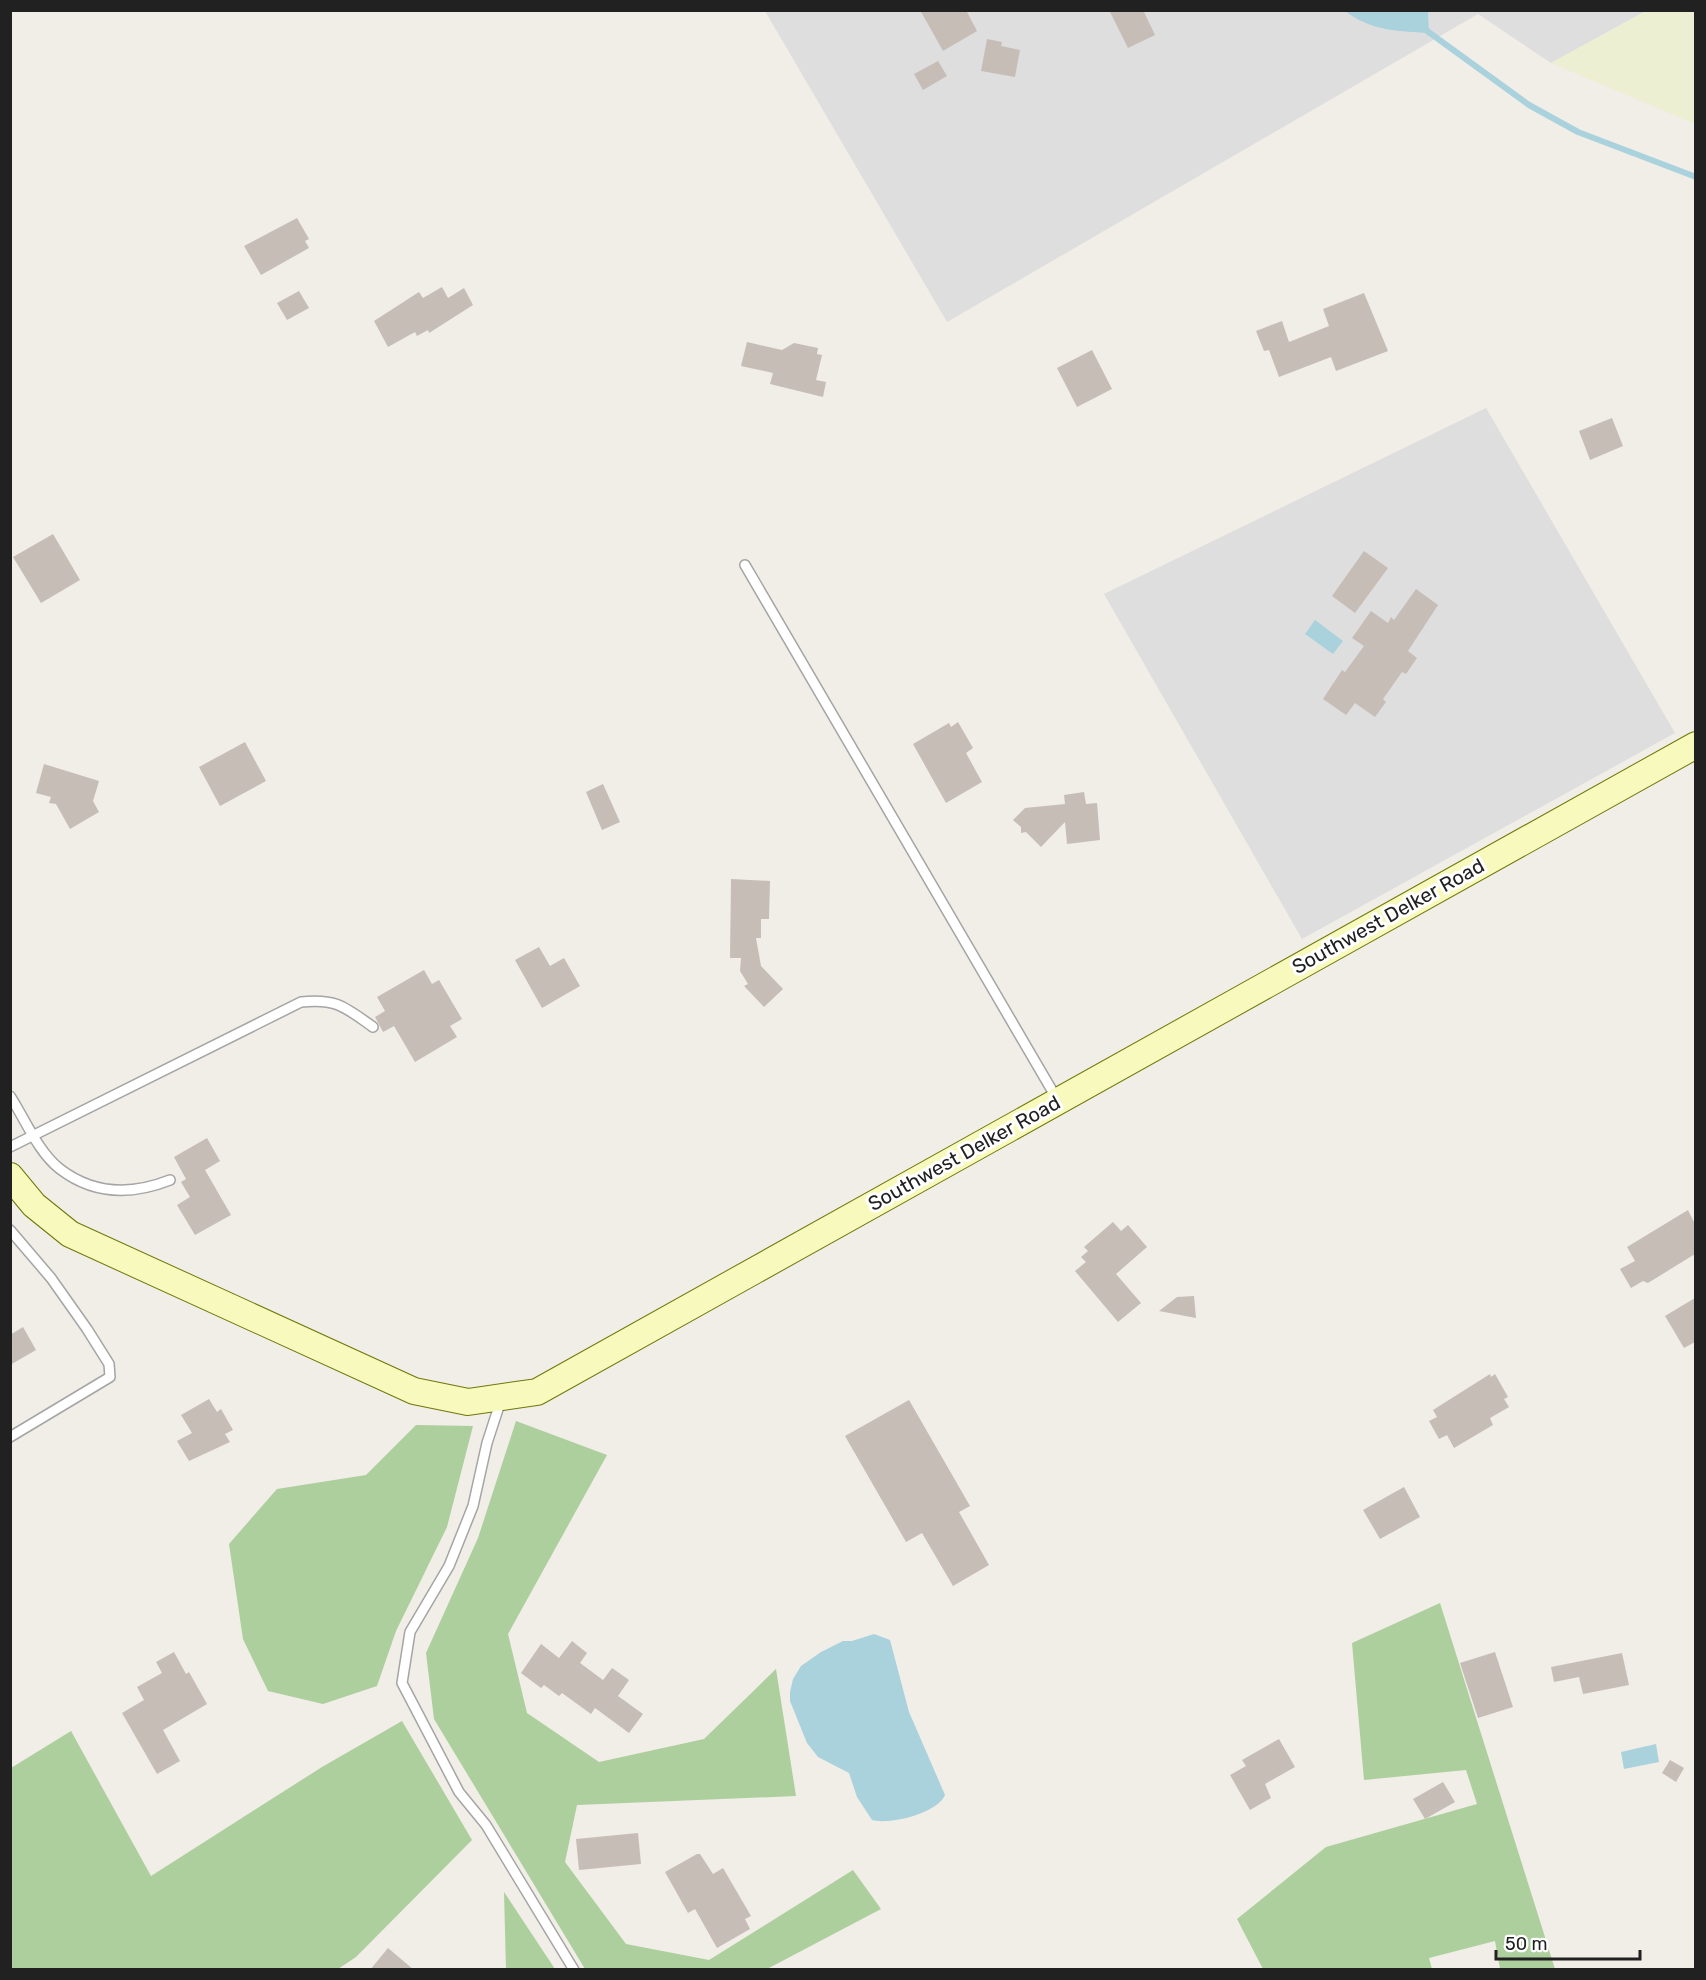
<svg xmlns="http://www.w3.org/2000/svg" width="1706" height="1980" viewBox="0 0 1706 1980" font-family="Rubik,sans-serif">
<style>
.residential{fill:#dfdede}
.farmland{fill:#edefd3}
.forest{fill:#adcf9d}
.water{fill:#a9d2dd}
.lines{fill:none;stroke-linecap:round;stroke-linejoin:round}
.stream{stroke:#a9d2dd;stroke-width:6}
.building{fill:#c6bdb7}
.lane-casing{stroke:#a5a5a5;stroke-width:12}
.secondary-casing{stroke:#6e7807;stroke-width:28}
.lane{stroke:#fff;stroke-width:9}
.secondary{stroke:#f7f9bd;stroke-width:26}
.labels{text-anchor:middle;stroke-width:6;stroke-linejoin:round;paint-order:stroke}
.street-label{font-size:20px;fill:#212121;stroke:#fff}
</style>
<rect width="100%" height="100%" fill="#f1ede7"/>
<g class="residential">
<polygon points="765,11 1646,11 1551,63 1478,14 947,322"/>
<polygon points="1486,408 1675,733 1302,939 1104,594"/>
</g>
<polygon class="farmland" points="1646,11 1695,11 1695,124 1551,63"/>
<g class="forest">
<polygon points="516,1421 607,1455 508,1634 527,1713 599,1762 704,1739 776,1669 796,1796 577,1805 565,1862 626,1944 709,1960 853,1870 881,1909 767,1969 585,1969 434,1719 426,1653 478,1538"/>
<polygon points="416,1425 473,1426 447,1527 396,1631 377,1686 323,1704 268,1691 243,1639 229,1544 277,1489 366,1475"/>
<polygon points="1440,1603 1555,1969 1500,1969 1495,1941 1429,1958 1432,1969 1263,1969 1237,1919 1326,1847 1477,1804 1466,1770 1364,1780 1352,1643"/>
<polygon points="402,1721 472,1840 356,1957 338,1969 11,1969 11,1768 71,1731 151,1876 322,1767"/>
<polygon points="504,1892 555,1969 506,1969"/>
</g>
<g class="water">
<path d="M1345,11H1428L1429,33C1397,31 1371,31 1345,11Z"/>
<polygon points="1315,620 1343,641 1333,654 1305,634"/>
<path d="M874,1634L890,1640L909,1712L945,1795C938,1813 890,1825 872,1820L857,1797L849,1773L818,1757L807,1743L790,1701V1692L793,1679L801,1666L821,1652L843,1641H852Z"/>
<polygon points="1656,1744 1659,1762 1624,1769 1621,1752"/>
</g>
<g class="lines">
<polyline class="stream" points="1423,28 1529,105 1578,132 1696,177"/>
</g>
<g class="building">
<polygon points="920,10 966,10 977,31 943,51"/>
<polygon points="1109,10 1143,10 1155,35 1128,48"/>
<polygon points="987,39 1002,42 1001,46 1020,50 1015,77 981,71"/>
<polygon points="938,61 947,76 923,90 914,74"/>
<polygon points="297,218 309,239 305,241 309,248 261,275 244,246"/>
<polygon points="442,287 448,298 464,288 473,305 429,333 428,330 417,336 415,332 388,347 374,321 419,292 423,298"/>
<polygon points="299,291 309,308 287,320 277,303"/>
<polygon points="1364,293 1388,351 1336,371 1331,357 1279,377 1269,350 1264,351 1256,331 1282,321 1289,342 1329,326 1323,309"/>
<polygon points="747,342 782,350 794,343 818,348 817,354 822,355 816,380 826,382 823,397 770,384 773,373 741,366"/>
<polygon points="1092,350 1112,389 1077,407 1057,368"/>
<polygon points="1612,418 1623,446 1590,460 1579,431"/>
<polygon points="53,534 80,580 41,603 13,557"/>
<polygon points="1364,551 1388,568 1355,613 1332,596"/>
<polygon points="1416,589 1438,605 1408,651 1417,658 1406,674 1402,672 1383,699 1386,702 1375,717 1355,703 1346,715 1323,699 1342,670 1345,672 1364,646 1352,638 1371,611 1388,623 1391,617 1394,620"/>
<polygon points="958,722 973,748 966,753 982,782 946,803 913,744 949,723 951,727"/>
<polygon points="245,742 266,781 220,806 199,767"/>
<polygon points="44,764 99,781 93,801 99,812 70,829 56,804 49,803 51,797 36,793"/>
<polygon points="603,784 620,822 602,830 586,792"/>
<polygon points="1084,792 1086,804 1097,803 1100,840 1067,844 1065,822 1041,847 1026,832 1021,833 1021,827 1013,820 1025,808 1065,804 1064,795"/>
<polygon points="731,879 770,881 769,919 761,919 761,938 756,938 761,966 783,989 764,1007 744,986 748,984 740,971 741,958 730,958"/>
<polygon points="539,947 550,966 564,958 580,986 542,1008 515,960"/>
<polygon points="424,970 432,984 439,980 462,1019 450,1026 457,1037 415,1062 394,1026 383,1032 375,1017 385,1011 377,997"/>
<polygon points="207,1138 220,1161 205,1170 231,1215 195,1235 177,1205 190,1197 181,1182 186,1179 174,1157"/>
<polygon points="1688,1210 1695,1224 1695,1254 1648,1283 1643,1281 1631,1288 1620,1269 1635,1261 1627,1247"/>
<polygon points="1113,1222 1121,1231 1128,1225 1147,1247 1116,1274 1141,1303 1118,1322 1075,1271 1086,1262 1081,1257 1088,1251 1084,1247"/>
<polygon points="1194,1296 1196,1318 1159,1311 1177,1297"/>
<polygon points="1695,1298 1695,1342 1684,1348 1665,1316"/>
<polygon points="23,1327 36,1350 10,1365 10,1335"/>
<polygon points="1490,1374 1491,1377 1495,1374 1508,1397 1504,1399 1509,1407 1490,1418 1493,1425 1454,1448 1447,1435 1439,1439 1429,1421 1437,1417 1433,1410"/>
<polygon points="209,1399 217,1412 221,1409 233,1430 225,1434 230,1442 189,1461 177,1441 192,1433 181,1415"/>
<polygon points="909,1400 970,1506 959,1512 989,1565 953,1586 922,1533 906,1542 845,1436"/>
<polygon points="1404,1487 1420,1517 1380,1539 1363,1510"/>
<polygon points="572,1641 587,1653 580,1663 603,1680 612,1668 629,1680 618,1696 643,1714 629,1733 595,1708 591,1714 562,1693 559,1696 544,1685 541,1688 521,1673 541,1644 559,1658"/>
<polygon points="174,1652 186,1674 189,1672 207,1704 163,1730 180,1761 157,1774 122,1713 144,1700 137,1687 162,1673 156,1662"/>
<polygon points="1495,1652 1513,1707 1478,1718 1460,1663"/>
<polygon points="1622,1653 1629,1685 1583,1694 1579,1677 1554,1682 1551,1667"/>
<polygon points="1279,1739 1295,1767 1265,1784 1271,1798 1250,1810 1230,1775 1246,1766 1242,1760"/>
<polygon points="1670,1760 1684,1768 1676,1782 1662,1773"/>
<polygon points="1443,1782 1455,1802 1425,1819 1413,1799"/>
<polygon points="638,1833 641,1864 579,1870 576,1839"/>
<polygon points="697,1854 700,1854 713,1874 723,1868 751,1916 745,1919 750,1929 717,1948 695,1909 688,1913 665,1872"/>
<polygon points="388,1948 414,1970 370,1970"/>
</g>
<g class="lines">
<defs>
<g id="lane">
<polyline points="745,565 1057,1099"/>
<path d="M10,1096C25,1119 38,1152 60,1169C94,1195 132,1195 170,1180"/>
<path d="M10,1147L301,1002C336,998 345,1007 373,1027"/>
<polyline points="10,1230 51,1278 87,1329 109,1364 110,1377 10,1437"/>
<polyline points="501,1400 487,1443 473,1506 449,1566 410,1632 402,1683 459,1792 486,1825 574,1970"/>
</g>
<polyline id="secondary" points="10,1176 34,1205 70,1234 414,1391 468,1402 537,1392 1696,745"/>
</defs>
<use href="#lane" class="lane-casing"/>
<use href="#secondary" class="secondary-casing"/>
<use href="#lane" class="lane"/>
<use href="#secondary" class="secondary"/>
</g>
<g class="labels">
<g class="street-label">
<text transform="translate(1388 916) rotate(-29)" y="7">Southwest Delker Road</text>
<text transform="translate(964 1153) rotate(-29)" y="7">Southwest Delker Road</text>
</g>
</g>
<rect width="1706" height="1980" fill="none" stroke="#212121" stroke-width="24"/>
<path d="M1496 1950v9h144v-9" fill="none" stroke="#212121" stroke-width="3"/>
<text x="1505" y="1950" font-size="18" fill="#212121" stroke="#ffffff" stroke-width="4.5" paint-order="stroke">50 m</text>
</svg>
